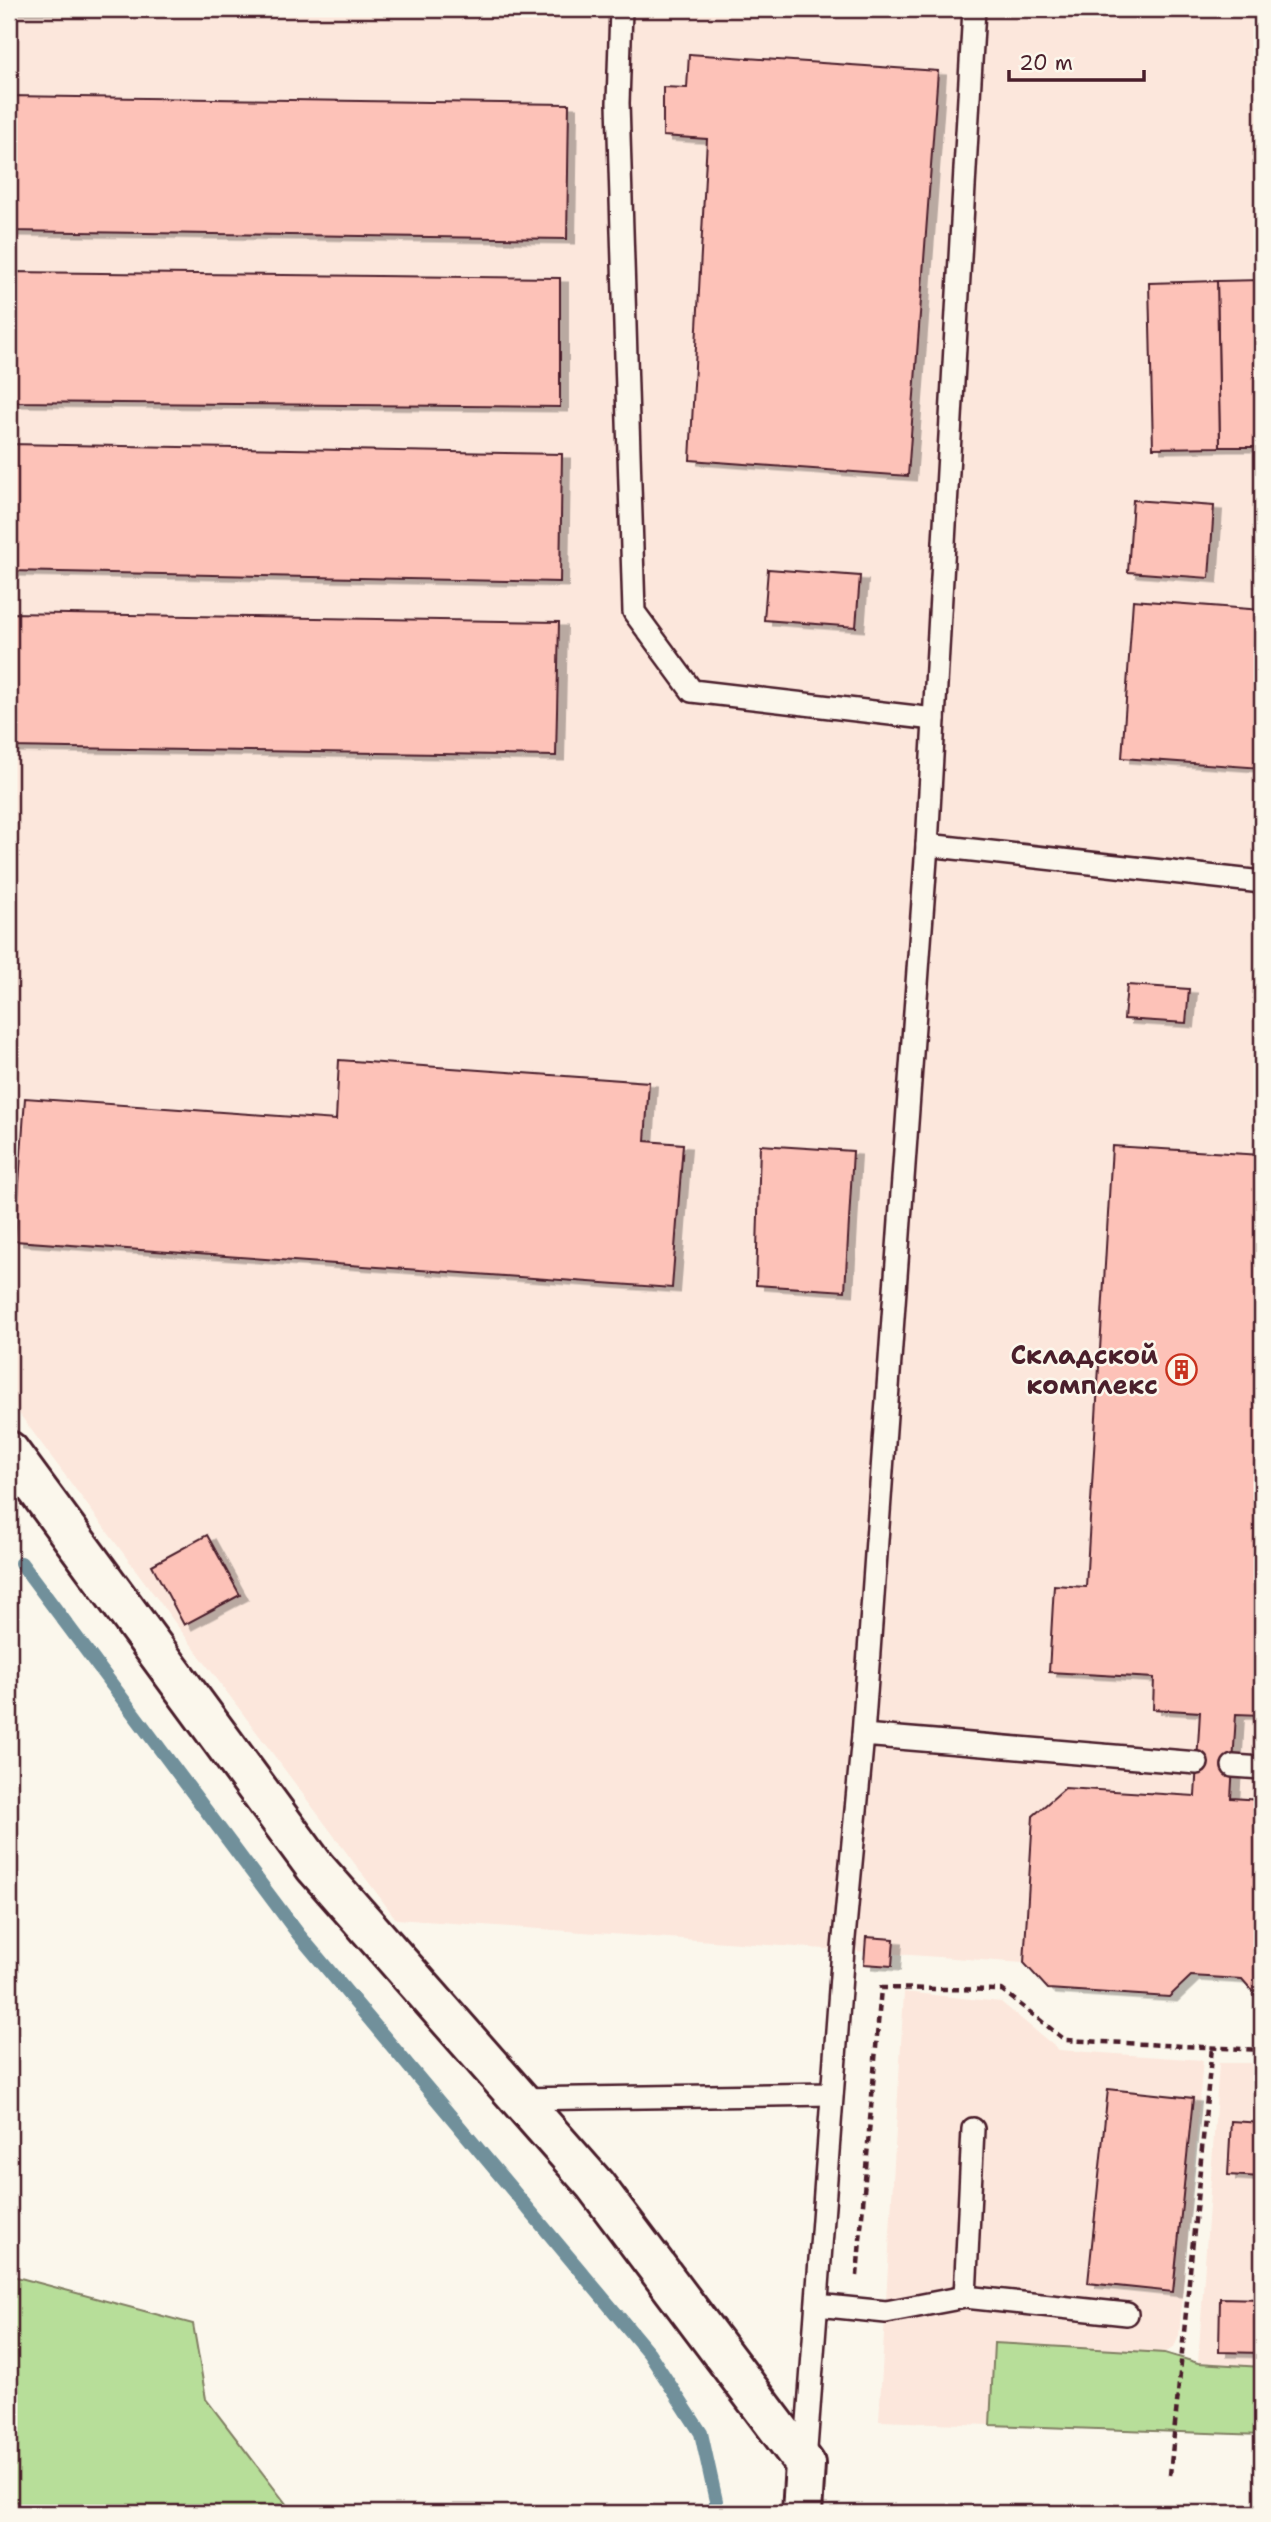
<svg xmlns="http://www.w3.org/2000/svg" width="1271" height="2522" viewBox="0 0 1271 2522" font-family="'Shantell Sans',sans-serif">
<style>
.built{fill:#fce7dc}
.green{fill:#b7de99;stroke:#807e62;stroke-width:2}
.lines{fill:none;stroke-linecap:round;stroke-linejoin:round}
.stream{stroke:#71909b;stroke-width:14}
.building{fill:#fdc2b8;stroke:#4a1f2b;stroke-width:2;filter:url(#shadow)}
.service-casing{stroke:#4a1f2b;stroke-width:26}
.minor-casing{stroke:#4a1f2b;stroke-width:44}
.path{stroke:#4a1f2b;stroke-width:4.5;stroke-dasharray:7 5;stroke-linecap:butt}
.service{stroke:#fbf7ec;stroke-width:21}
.minor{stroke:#fbf7ec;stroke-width:38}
.labels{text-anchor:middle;stroke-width:5;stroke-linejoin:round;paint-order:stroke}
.poi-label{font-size:26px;font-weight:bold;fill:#4a1f2b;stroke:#fbf7ec;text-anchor:end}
</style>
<defs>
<filter id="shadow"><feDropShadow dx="8" dy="4.5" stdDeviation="0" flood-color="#0004"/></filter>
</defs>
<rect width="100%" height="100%" fill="#fbf7ec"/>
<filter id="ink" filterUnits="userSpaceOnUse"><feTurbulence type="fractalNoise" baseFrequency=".0143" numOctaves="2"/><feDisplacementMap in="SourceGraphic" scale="14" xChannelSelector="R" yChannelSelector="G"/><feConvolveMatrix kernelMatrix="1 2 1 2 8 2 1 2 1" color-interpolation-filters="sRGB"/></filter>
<g filter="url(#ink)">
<g class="built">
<polygon points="9,9 1262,9 1262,2002 1242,1979 1192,1977 1169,1997 1048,1989 1024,1963 396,1919 9,1400"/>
<polygon points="904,1992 1001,2002 1059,2050 1203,2060 1179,2336 1174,2347 1165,2353 994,2343 990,2425 879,2421"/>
<polygon points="1219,2063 1262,2063 1262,2367 1198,2363"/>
</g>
<g class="green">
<polygon points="9,2275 193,2324 206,2399 293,2513 9,2513"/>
<polygon points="994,2343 1165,2353 1198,2363 1262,2367 1262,2435 990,2425"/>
</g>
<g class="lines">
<polyline class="stream" points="21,1563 299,1935 649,2353 701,2433 716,2501 715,2513"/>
</g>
<g class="building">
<polygon points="9,9 223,9 9,10"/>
<polygon points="689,54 938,71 908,476 690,460 707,139 663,136 663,87 687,88"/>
<polygon points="9,96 569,104 567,239 9,231"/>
<polygon points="9,272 560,278 560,407 9,402"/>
<polygon points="1262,280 1262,447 1220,447 1217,281"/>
<polygon points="1217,281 1220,447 1153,448 1149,283"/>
<polygon points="9,444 562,454 560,582 9,571"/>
<polygon points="1133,500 1214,506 1209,578 1128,572"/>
<polygon points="768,569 860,576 856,627 764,620"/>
<polygon points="1133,600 1262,610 1262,768 1122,758"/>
<polygon points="9,613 559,622 556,756 9,747"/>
<polygon points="1127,985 1189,989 1186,1023 1124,1019"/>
<polygon points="339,1060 649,1082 645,1141 683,1144 672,1288 15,1241 25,1098 336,1120"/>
<polygon points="760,1145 853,1151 845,1291 756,1285"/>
<polygon points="1112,1146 1262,1155 1262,1715 1236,1714 1231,1798 1262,1800 1262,2002 1242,1979 1191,1976 1169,1997 1048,1989 1024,1963 1033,1816 1065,1788 1195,1796 1200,1712 1153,1709 1154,1678 1049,1672 1054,1585 1086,1587"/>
<polygon points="207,1535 240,1595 184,1625 152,1565"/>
<polygon points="866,1937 894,1939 892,1966 864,1964"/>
<polygon points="1108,2089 1193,2098 1173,2292 1088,2283"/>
<polygon points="1231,2121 1262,2123 1262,2177 1228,2175"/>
<polygon points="1220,2298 1262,2299 1262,2353 1219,2352"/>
</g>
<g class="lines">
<defs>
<g id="service">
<polyline points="621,9 618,103 634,612 692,691 934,719"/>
<polyline points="927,845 1262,882"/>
<polyline points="863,1735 927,845 974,9"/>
<polyline points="1233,1766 1262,1768"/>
<polyline points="518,2099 832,2094"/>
<polyline points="965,2297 973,2129"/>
<polyline points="817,2305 886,2312 965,2297 1127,2314"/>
<polyline points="805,2462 843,1949 863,1735 1197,1763"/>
</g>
<polyline id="minor" points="9,1451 315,1867 595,2185 805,2464 802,2513"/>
</defs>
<use href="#service" class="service-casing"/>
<use href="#minor" class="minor-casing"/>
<g class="path">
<polyline points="857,2276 881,1988 1002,1990 1065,2040 1262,2050"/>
<polyline points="1170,2475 1212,2047"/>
</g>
<use href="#service" class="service"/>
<use href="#minor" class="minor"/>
</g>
</g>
<defs>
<symbol id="building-ring" viewBox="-11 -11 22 22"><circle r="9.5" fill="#fbf7ec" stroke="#c8321e" stroke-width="1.5"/><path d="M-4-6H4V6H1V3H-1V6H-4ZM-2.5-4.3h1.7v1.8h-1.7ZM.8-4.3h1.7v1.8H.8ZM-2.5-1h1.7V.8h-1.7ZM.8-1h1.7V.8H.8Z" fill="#c8321e"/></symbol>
</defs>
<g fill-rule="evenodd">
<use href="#building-ring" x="1164" y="1352" width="35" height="35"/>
</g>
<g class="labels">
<g class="poi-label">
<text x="1158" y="1364">Складской<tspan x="1158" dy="30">комплекс</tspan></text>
</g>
</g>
<rect width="1271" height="2522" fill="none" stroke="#fbf7ec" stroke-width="35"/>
<rect x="18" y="18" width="1236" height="2487" fill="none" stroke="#4a1f2b" stroke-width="2.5" filter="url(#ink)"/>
<path d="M1009 70v10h135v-10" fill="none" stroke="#4a1f2b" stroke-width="3.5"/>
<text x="1019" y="70" font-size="21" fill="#4a1f2b" stroke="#fbf7ec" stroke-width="5" paint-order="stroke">20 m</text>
</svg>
